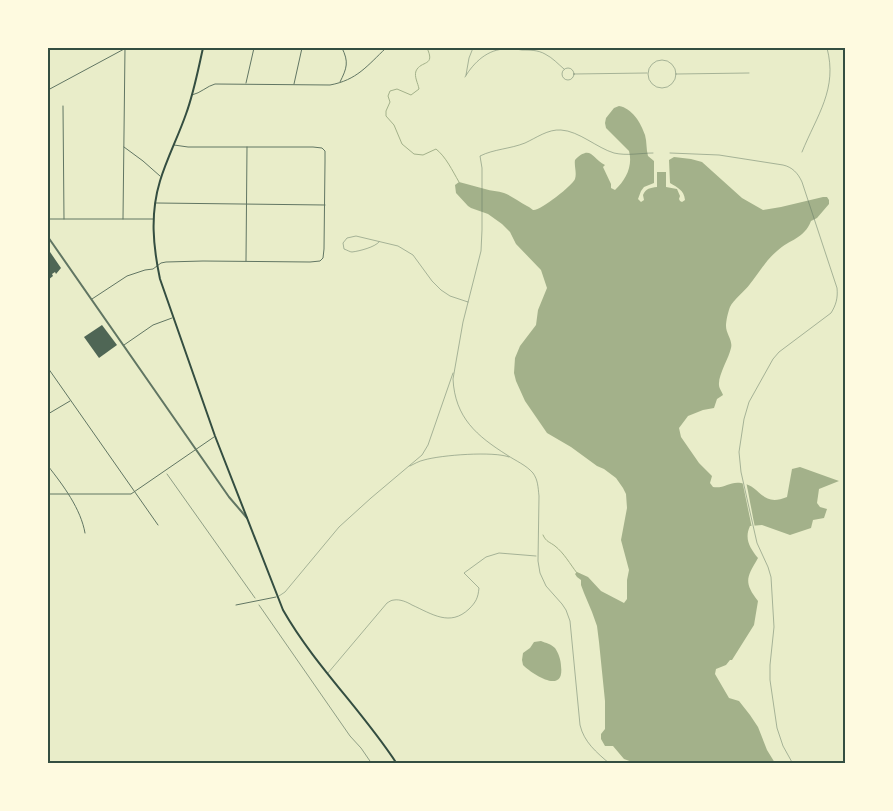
<svg xmlns="http://www.w3.org/2000/svg" width="893" height="811" viewBox="0 0 893 811" font-family="Helvetica,sans-serif">
<style>
.water{fill:#a3b18a}
.pier{fill:#e9edc9}
.lines{fill:none;stroke-linecap:round;stroke-linejoin:round}
.stream{stroke:#a3b18a;stroke-width:1}
.building{fill:#4f6655}
.path{stroke:#344e41;stroke-width:0.5}
.service{stroke:#617663;stroke-width:0.5}
.minor{stroke:#617663;stroke-width:1}
.tertiary{stroke:#617663;stroke-width:2}
.secondary{stroke:#344e41;stroke-width:2}
.neatline{fill:none;stroke:#344e41;stroke-width:2}
</style>
<rect width="100%" height="100%" fill="#e9edc9"/>
<g class="water">
<path d="M619,106C632,108 641,123 645,135C647,142 646,149 648,156L654,161V183L644,187L641,191L638,199L641,202L644,200L643,195C646,188 650,188 657,187V172H666V187L677,189L680,196L679,199L680,201L682,202L685,200C684,190 678,188 670,183L669,160L674,157L691,159L702,162L742,198L763,210L781,207L823,197H827L829,200V204L817,218L811,221C804,239 790,239 777,251C766,260 759,273 750,284C745,291 733,300 730,307C728,312 726,321 726,326C726,334 733,340 731,348C729,358 718,375 719,385C719,388 722,392 723,395L717,399L714,408L703,410L688,416L679,428L681,437L699,463L712,476L710,483L713,487C724,489 730,481 741,483C761,485 761,508 787,497L792,469L800,467L839,481L819,489L817,503L820,507L827,509L824,518L813,520L811,528L790,535L762,525L750,526C744,539 750,548 758,558C747,577 743,582 758,601L754,625L732,660H730L726,665L716,669L715,674L729,698L739,701L750,715L758,727L767,750L775,763H635L624,759L613,746H605L601,739V734L605,729V701L599,642L597,626L592,612L584,593L581,585V580L577,577L575,574L577,572L588,577L601,591L624,603L627,599V580L629,570L621,540L627,508L626,494L623,488L616,478L604,469L597,466L571,447L547,433L525,401L516,381L514,373L515,358L520,346L536,325L538,310L547,288L541,270L516,244L510,232L502,224L488,214L471,208L468,206L456,193L455,185L459,182C468,184 476,187 485,189C491,191 498,191 504,193C512,196 519,202 527,206C530,207 531,209 533,210C539,212 573,185 575,179C577,173 574,166 575,160C591,144 592,159 605,165L603,167L611,184V188L615,190C626,180 633,166 629,151L606,128L605,123L606,118L614,108Z"/>
<path d="M541,641C546,643 551,644 555,648C558,652 561,660 561,666C565,695 533,675 523,665L522,660L523,653L530,648L534,642Z"/>
</g>
<polygon class="pier" points="742,480 746,481 755,528 752,528"/>
<g class="lines">
<g class="stream">
<path d="M427,48C436,67 421,60 416,71C414,77 418,83 419,89L411,95L397,89L390,91L388,96L390,102L386,111V116L394,125L402,144L414,154L423,155L436,149C446,157 452,170 459,182"/>
<path d="M543,535C546,542 550,542 555,546C564,553 570,564 577,573"/>
</g>
</g>
<g class="building">
<polygon points="48,249 61,268 56,274 55,272 52,274 53,276 48,280"/>
<polygon points="102,325 117,345 99,358 84,337"/>
</g>
<g class="lines">
<g class="path">
<polyline points="167,474 255,598"/>
<polyline points="259,605 350,736 361,748 372,764"/>
</g>
<g class="service">
<circle cx="662" cy="74" r="14"/>
<circle cx="568" cy="74" r="6"/>
<polyline points="574,74 647,73"/>
<polyline points="677,74 749,73"/>
<polyline points="466,75 469,58 473,48"/>
<path d="M465,77C474,62 488,49 506,49C511,49 517,49 522,50C530,50 538,50 545,54C553,58 558,64 564,69"/>
<path d="M802,152C817,115 838,89 827,48"/>
<path d="M670,153L719,155L783,165C792,167 798,173 802,182L837,288C838,298 836,305 831,313L779,352L773,359L749,402L744,419L739,452L741,472L757,543L768,567L771,577L774,627L770,665V680L777,728L783,746L793,764"/>
<path d="M379,242C375,247 360,251 352,252C350,252 347,250 344,249L343,243L347,238L356,236L398,246L413,255L432,281L441,290L450,296L468,302"/>
<path d="M410,466C414,464 419,461 424,460C441,455 494,451 509,457"/>
<polyline points="279,596 285,592 339,527 371,498 422,455 428,445 453,373"/>
<path d="M328,673L387,603C389,602 391,600 394,600C400,599 407,602 412,605C432,614 450,627 469,609C476,602 478,598 479,588L464,573L486,557L499,553L536,556"/>
<path d="M610,764C596,752 584,742 580,725L570,621L566,610L562,604L546,586L540,573L538,561L539,496C538,487 538,480 533,473C526,465 516,461 507,455C477,436 455,418 453,379L463,322L481,251L482,230V168L480,156C494,149 510,149 525,143C536,138 548,129 561,130C579,131 597,148 614,153C627,156 641,153 653,153"/>
</g>
<g class="minor">
<path d="M340,82C347,68 349,62 342,48"/>
<polyline points="246,83 254,48"/>
<polyline points="294,84 302,48"/>
<polyline points="48,90 126,48"/>
<path d="M192,95C201,93 207,86 215,84L330,85C357,80 367,66 386,48"/>
<polyline points="63,106 64,219"/>
<polyline points="124,147 143,161 160,176"/>
<polyline points="156,203 325,205"/>
<polyline points="48,219 153,219"/>
<polyline points="123,219 125,48"/>
<polyline points="246,261 247,147"/>
<polyline points="92,299 127,276 145,270 153,269 161,263 166,262 203,261 310,262 320,261 323,258 324,249 325,162 325,151 322,148 313,147 188,147 174,145"/>
<polyline points="124,345 153,325 172,318"/>
<polyline points="48,368 158,525"/>
<polyline points="48,414 70,401"/>
<path d="M48,466C63,485 81,509 85,533"/>
<polyline points="48,494 131,494 214,437"/>
<polyline points="236,605 276,597"/>
</g>
<polyline class="tertiary" points="48,237 229,497 247,518"/>
<path class="secondary" d="M203,48C198,70 194,92 186,114C178,137 167,158 160,181C150,214 153,246 160,279L215,436L283,610C315,666 362,710 397,764"/>
</g>
<rect width="893" height="811" fill="none" stroke="#fefae0" stroke-width="98"/>
<rect x="49" y="49" width="795" height="713" class="neatline"/>
</svg>
